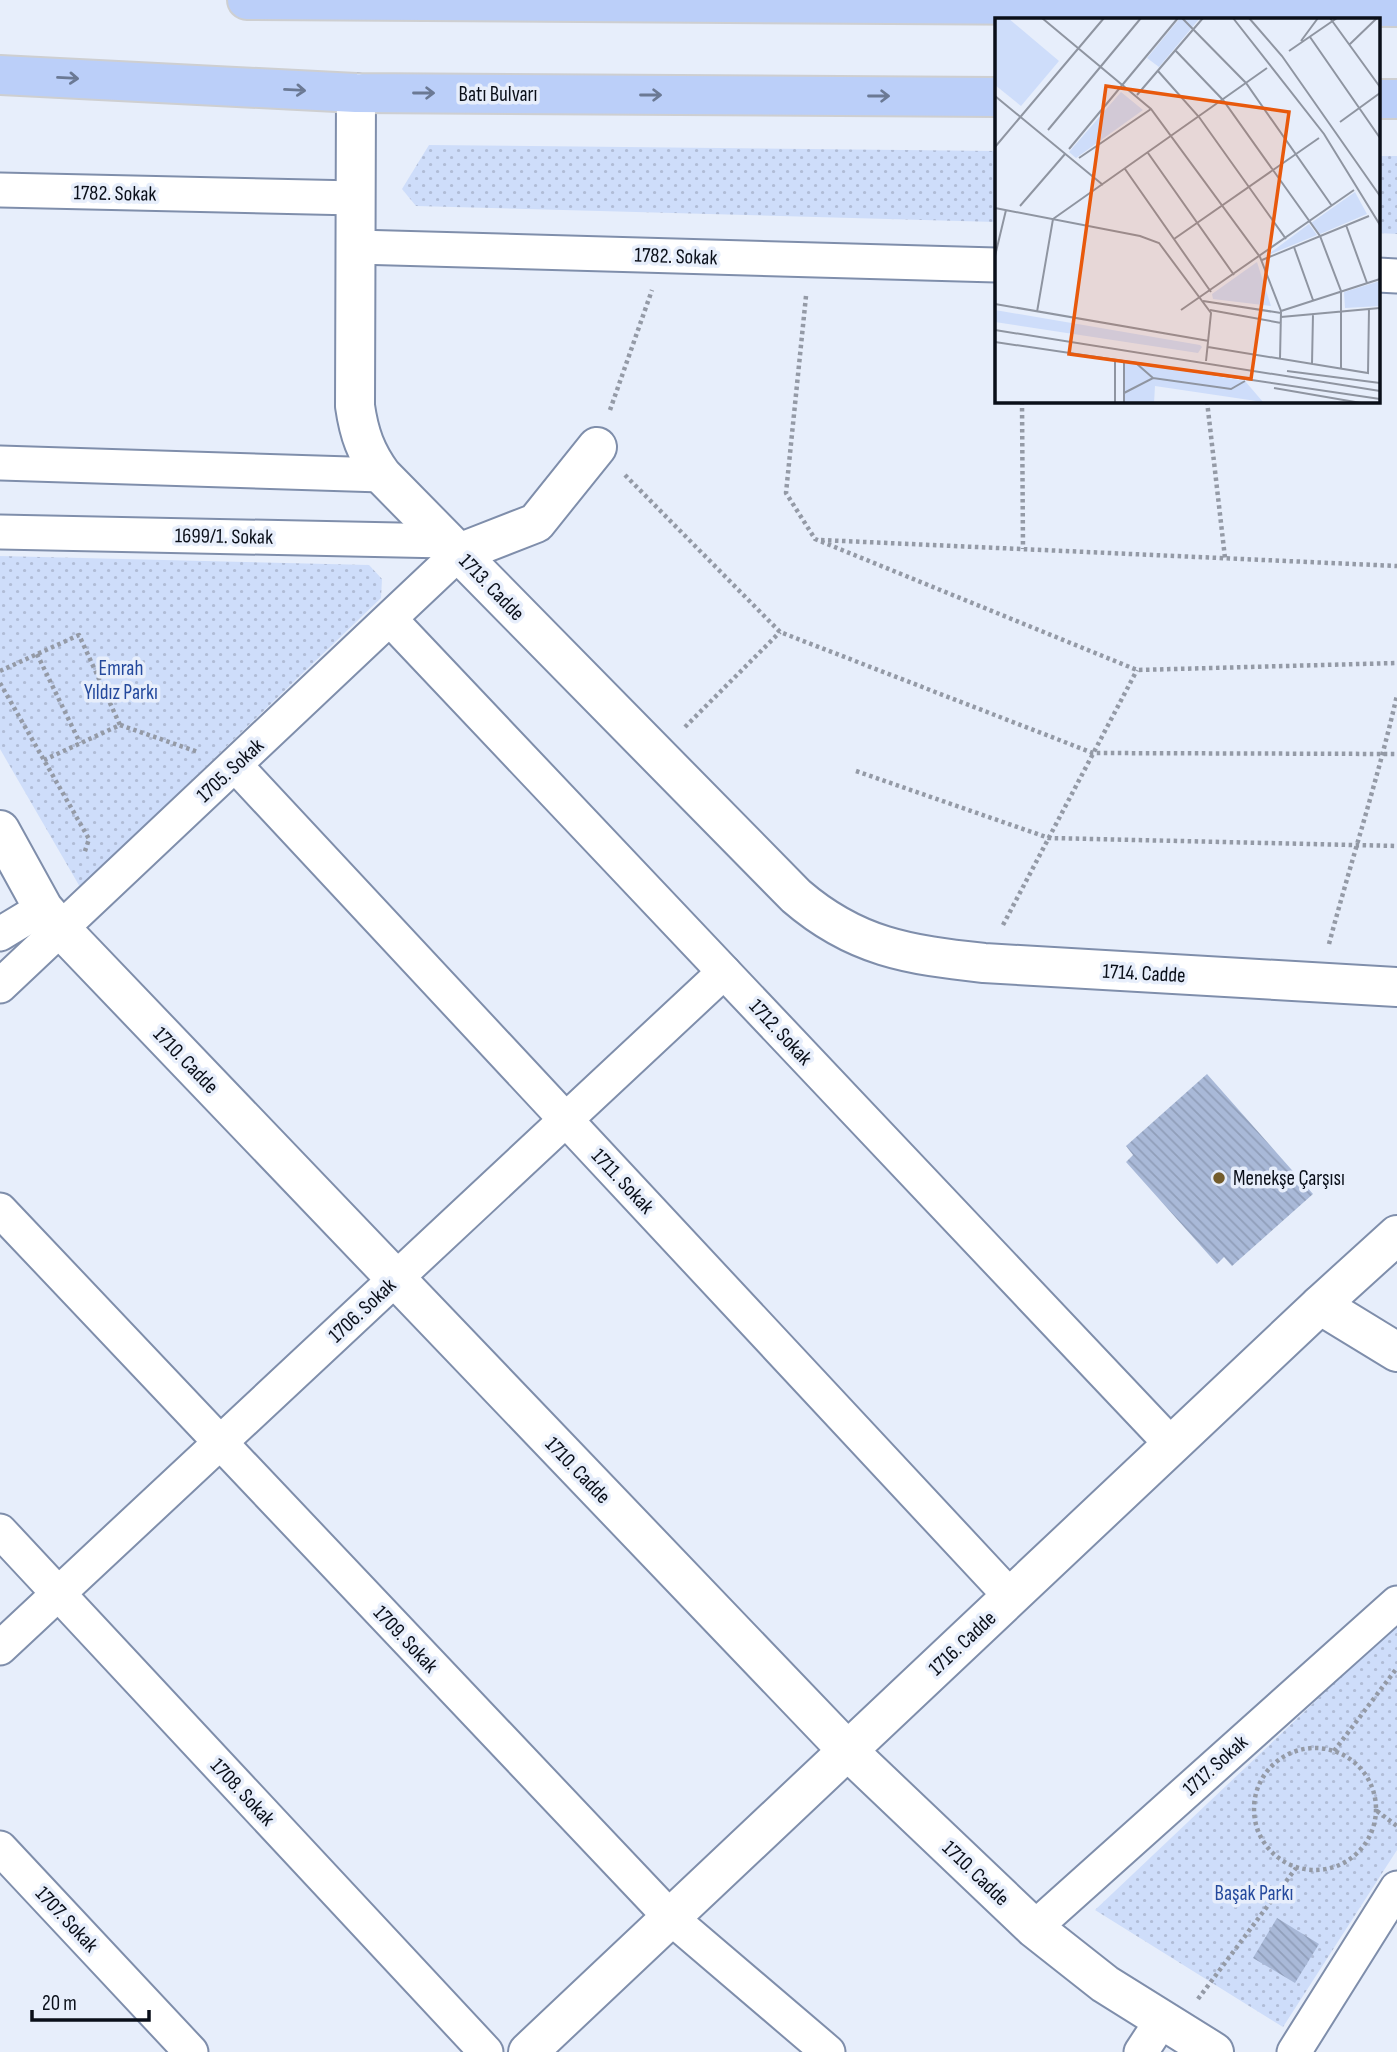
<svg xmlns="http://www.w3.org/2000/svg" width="1397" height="2052" viewBox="0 0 1397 2052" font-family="'Sofia Sans Condensed',sans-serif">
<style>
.green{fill:url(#green-dots)}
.building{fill:url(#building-back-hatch)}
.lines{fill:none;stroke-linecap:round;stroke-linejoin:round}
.minor-casing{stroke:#7f8eab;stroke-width:37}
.tertiary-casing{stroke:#7f8eab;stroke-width:42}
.primary-casing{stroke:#cecfd1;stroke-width:42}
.path{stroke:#949aa6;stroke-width:4.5;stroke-dasharray:3.5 3.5;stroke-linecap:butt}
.minor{stroke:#fff;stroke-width:33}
.tertiary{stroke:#fff;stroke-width:38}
.primary{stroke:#bbcff9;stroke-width:38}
.oneway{stroke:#6b7994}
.poi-dot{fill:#735c2c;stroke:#e7eefb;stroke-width:2.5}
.labels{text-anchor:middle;stroke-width:7;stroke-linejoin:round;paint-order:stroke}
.street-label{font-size:21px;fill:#0a0f19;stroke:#e7eefb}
.park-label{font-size:21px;fill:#24499d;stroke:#e7eefb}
.poi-label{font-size:21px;fill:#0a0f19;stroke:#e7eefb;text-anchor:start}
.inset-road{fill:none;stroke:#8f95a1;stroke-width:2}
.view{fill:#e8590c;fill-opacity:0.15;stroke:#e8590c;stroke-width:3.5}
.inset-edge{fill:none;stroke:#0a0f19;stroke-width:3.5}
</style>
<defs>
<pattern id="green-dots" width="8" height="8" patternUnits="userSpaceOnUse" patternTransform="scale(1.75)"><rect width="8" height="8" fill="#ceddfa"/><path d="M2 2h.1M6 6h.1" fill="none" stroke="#b0bcd6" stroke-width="1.8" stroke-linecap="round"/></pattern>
<pattern id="building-back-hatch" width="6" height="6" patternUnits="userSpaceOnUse" patternTransform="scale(1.75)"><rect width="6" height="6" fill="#a9b9d8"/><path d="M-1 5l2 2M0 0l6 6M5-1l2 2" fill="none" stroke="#909eb9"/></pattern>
</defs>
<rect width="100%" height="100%" fill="#e7eefb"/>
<g class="green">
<polygon points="429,145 996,151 996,222 416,206 402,189"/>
<polygon points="1378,156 1397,156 1397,234 1378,233"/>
<polygon points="0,556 369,565 382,579 381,598 80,887 0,749"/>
<polygon points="1397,1624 1397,1850 1283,2027 1095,1910"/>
</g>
<g class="building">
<polygon points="1207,1074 1313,1194 1232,1266 1224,1257 1217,1264 1126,1162 1133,1155 1126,1146"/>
<polygon points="1277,1918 1319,1944 1295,1983 1253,1958"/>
</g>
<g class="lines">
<defs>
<g id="minor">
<polyline points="0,190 356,198"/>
<polyline points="356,247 996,265"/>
<polyline points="1378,275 1397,276"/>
<polyline points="0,463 382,475"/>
<polyline points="0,532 447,541"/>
<polyline points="390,619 1172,1445"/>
<polyline points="235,765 1011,1597"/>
<polyline points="0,934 43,908"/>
<polyline points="0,986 459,553"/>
<polyline points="0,1210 671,1918 828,2052"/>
<polyline points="0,1531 486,2052"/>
<polyline points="0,1648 724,972"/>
<polyline points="0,1848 191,2052"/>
<polyline points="1034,1928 1397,1603"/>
<polyline points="1141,2052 1162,2020"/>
<polyline points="1294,2052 1397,1888"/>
</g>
<g id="tertiary">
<path d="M356,93L355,406C359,434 366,453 382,475L796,896C855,947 909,955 984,963L1397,987"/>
<polyline points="459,553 536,523 597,447"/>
<polyline points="0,830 43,908 61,929 848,1751 1034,1928 1105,1984 1214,2052"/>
<polyline points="1320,1305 1397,1352"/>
<polyline points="528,2052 1320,1305 1397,1235"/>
</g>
<g id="primary">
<polyline points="247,0 1397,7"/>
<polyline points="0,75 356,93 996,97"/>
<polyline points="1378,99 1397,99"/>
</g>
</defs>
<use href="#minor" class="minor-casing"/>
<use href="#tertiary" class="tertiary-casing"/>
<use href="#primary" class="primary-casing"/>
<g class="path">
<polyline points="806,296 786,493 815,539 1137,670 1397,663"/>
<polyline points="1022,401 1023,549"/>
<polyline points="1207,401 1225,558"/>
<polyline points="610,410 652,290"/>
<polyline points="625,475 780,632 1093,753 1397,754"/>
<polyline points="821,540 1397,566"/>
<polyline points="37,654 80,743"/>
<polyline points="0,671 79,635 120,725 44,760"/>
<polyline points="0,683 89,839 84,854"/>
<polyline points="120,725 198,752"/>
<polyline points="685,727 780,632"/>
<polyline points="856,771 1049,838 1397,846"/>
<polyline points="1003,925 1137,670"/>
<path d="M1329,944C1351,861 1378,779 1397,695"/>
<circle cx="1315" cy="1809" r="61"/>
<polyline points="1334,1751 1397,1668"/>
<polyline points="1377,1811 1397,1826"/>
<polyline points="1198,1999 1296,1868"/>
</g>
<use href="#minor" class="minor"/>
<use href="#tertiary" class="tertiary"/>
<use href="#primary" class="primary"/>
</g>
<defs><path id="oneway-shaft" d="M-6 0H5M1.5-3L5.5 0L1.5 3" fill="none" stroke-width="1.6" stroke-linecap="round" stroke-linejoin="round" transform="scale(1.75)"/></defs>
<g class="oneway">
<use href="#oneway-shaft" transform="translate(68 78) rotate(3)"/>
<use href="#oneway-shaft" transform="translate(295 90) rotate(3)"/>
<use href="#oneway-shaft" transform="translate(424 93)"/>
<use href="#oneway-shaft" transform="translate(651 95)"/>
<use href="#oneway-shaft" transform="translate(879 96)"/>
</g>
<circle class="poi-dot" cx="1219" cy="1178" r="7"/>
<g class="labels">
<g class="street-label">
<text x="498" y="101">Batı Bulvarı</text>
<text transform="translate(115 193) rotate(1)" y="7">1782. Sokak</text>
<text transform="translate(676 256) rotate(2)" y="7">1782. Sokak</text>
<text transform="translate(224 536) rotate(1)" y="7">1699/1. Sokak</text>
<text transform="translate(492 587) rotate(46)" y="7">1713. Cadde</text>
<text transform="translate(230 770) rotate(-43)" y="7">1705. Sokak</text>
<text transform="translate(1144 973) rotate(3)" y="7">1714. Cadde</text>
<text transform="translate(781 1032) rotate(47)" y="7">1712. Sokak</text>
<text transform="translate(186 1060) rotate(46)" y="7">1710. Cadde</text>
<text transform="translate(623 1181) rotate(47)" y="7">1711. Sokak</text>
<text transform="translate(362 1310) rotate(-43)" y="7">1706. Sokak</text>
<text transform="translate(578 1470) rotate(46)" y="7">1710. Cadde</text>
<text transform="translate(406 1639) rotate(47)" y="7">1709. Sokak</text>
<text transform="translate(962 1643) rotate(-43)" y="7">1716. Cadde</text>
<text transform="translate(1215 1765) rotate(-42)" y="7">1717. Sokak</text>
<text transform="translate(243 1792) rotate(47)" y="7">1708. Sokak</text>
<text transform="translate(976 1873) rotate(44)" y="7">1710. Cadde</text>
<text transform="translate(67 1919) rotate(47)" y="7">1707. Sokak</text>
</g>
<g class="park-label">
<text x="121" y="675">Emrah<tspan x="121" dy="24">Yıldız Parkı</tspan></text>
<text x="1254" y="1900">Başak Parkı</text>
</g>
<g class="poi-label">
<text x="1233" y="1185">Menekşe Çarşısı</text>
</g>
</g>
<g transform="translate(995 18)">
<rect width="385" height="385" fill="#e7eefb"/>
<path d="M185,0H205L164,49L152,40ZM126,74L148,92L81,140L74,134ZM360,174L372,196L325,216L316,205ZM314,206L322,217L271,238ZM262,244L276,288L218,281L217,276ZM385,263V288L350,290L349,274ZM0,292L205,327L207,329L203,335L0,304ZM129,343L250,363L268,384L160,368L159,385H129Z" fill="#ceddfa"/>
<path d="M13,0L64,43L26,88L0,67V0Z" fill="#ceddfa"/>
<path class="inset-road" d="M47,0L156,91L265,239L286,293L285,341M187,0L251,65L337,188M238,0L329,116L385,207M254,0L287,38L385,178M335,0L385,69M315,19L385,120M306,23L323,0M355,26L382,0M180,32L228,82L325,218L346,273V351M294,33L342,0M163,53L204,99L291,221M142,77L208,0M0,78L108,167M345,104L385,75M53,112L146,0M0,129L109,0M74,131L183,0M153,135L239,257M84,140L156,91M130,151L216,274M25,188L70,136M0,190L145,218L164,225L216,295L211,343M351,207L372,265M179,221L324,120M299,229L318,282M0,238L11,192M267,242L374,198M208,283L286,295M0,286L214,323M186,292L359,172M215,292L286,305M286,293L385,261M42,294L58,201L272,50M286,299L385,290M0,312L385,373M0,324L385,381M213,329L373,355L374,291M120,342V385M129,343V385M142,346L158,360M317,346L318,296M292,353L385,365M279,370L366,385M129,375L158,360L236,371L250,363"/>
<path class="view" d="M111,68L294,94L256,361L74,336Z"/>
<rect width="385" height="385" class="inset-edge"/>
</g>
<path d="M32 2010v10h117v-10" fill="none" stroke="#0a0f19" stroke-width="3.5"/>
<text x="42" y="2010" font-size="21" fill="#0a0f19" stroke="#e7eefb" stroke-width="5" paint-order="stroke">20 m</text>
</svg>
